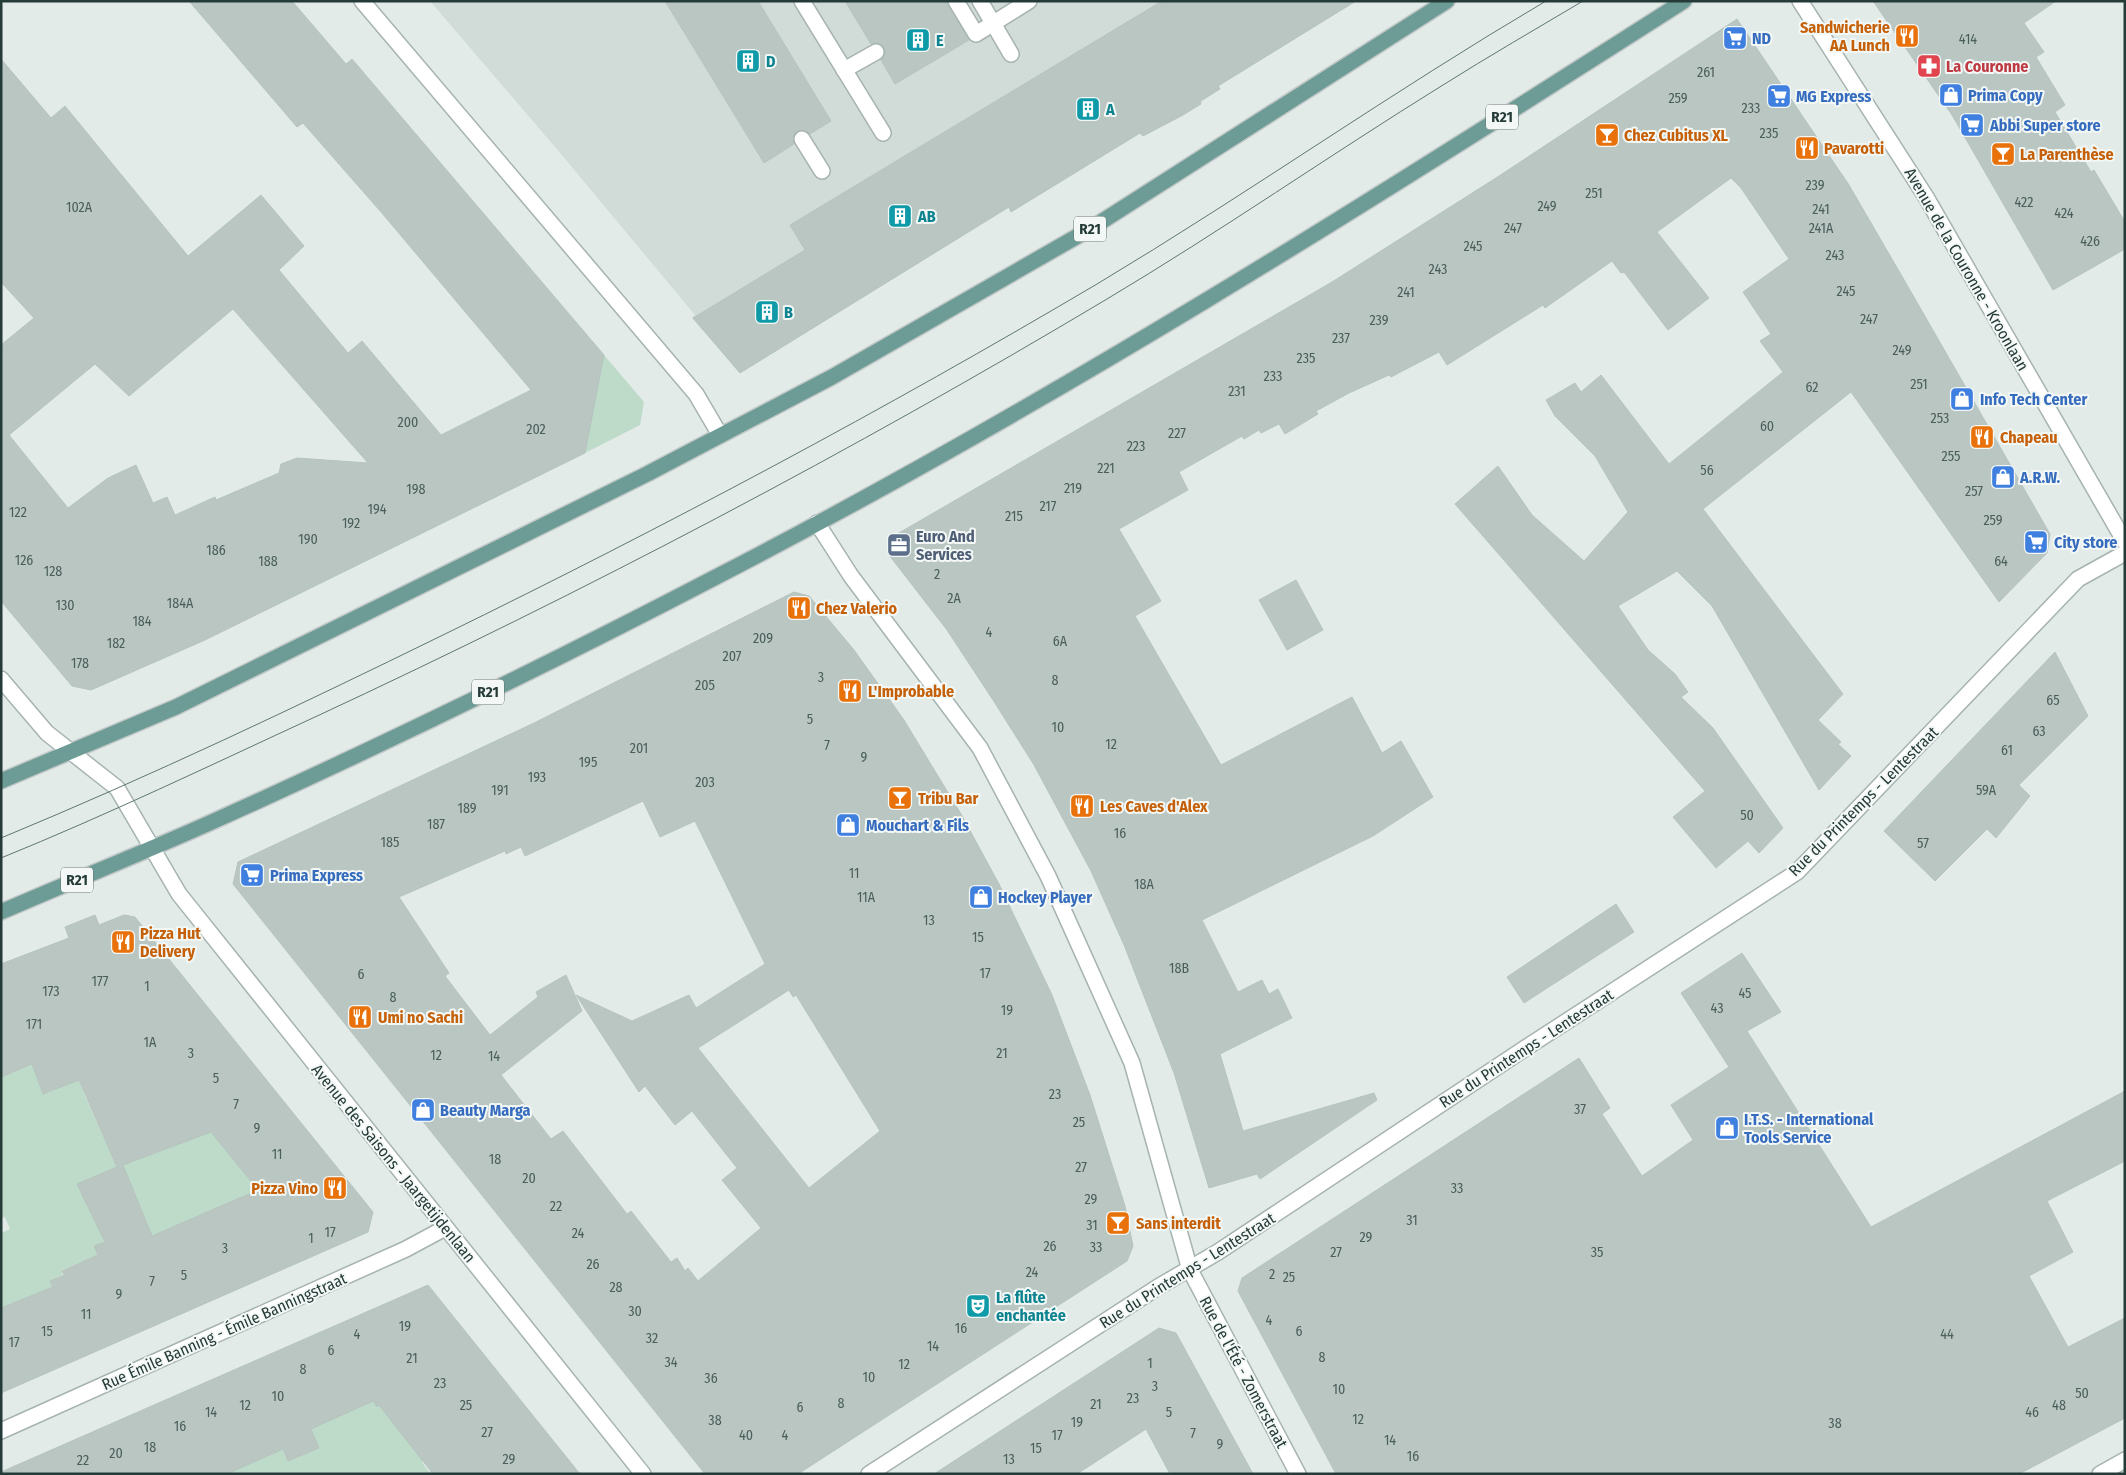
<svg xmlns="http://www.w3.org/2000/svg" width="2126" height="1475" viewBox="0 0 2126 1475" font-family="'Fira Sans Condensed',sans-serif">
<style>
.built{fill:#d1dbd8}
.green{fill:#bedac9}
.building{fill:#b9c6c2;stroke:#b6c4c0;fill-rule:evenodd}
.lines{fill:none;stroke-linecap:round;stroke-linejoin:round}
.minor-casing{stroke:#a6b3b0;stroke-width:18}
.major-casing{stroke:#c2c8c7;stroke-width:18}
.minor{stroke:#fff;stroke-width:15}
.major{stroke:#6c9c95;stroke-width:15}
.tram{stroke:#5f7672;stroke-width:1}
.labels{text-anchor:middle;stroke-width:4;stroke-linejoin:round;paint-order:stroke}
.number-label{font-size:14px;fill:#4a5e5a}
.shield{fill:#f3f8f6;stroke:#637470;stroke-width:1}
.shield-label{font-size:15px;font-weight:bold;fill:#253b37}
.food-label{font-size:16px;font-weight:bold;fill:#c56008;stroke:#f3f8f6;text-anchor:start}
.shop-label{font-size:16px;font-weight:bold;fill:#366cbe;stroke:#f3f8f6;text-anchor:start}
.culture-label{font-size:16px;font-weight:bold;fill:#0d838f;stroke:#f3f8f6;text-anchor:start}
.health-label{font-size:16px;font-weight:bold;fill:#be3a42;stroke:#f3f8f6;text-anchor:start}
.street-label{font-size:16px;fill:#253b37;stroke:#f3f8f6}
.service-label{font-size:16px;font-weight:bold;fill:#4e5e75;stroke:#f3f8f6;text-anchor:start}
</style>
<rect width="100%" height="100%" fill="#e3ebe9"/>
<polygon class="built" points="430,1 1344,1 1348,6 1219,85 1220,89 1183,115 1143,136 1140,133 1011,212 1008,207 740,373 692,318 695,315 561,154"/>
<g class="green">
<polygon points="604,355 644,402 640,425 585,453"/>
<polygon points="67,1049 85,1096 117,1167 161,1151 145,1116 177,1089 278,1215 157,1249 145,1220 116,1237 94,1246 98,1255 62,1270 62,1275 50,1281 53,1287 1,1308 1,1233 10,1229 5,1217 1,1218 1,1077 32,1064 43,1094 55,1090 43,1058"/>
<polygon points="359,1375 441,1447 422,1462 429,1472 444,1461 454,1474 194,1474 252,1463 262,1458 277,1437 288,1461 319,1448 311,1429"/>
</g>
<g class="building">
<path d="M189,1H292L346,64L352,59L604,355L585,453L205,640L91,690L72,686L1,601V345L34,318L1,282V59L51,118L65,106L188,256L261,195L304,246L279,270L348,353L362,341L441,435L531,390L381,212L303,123L297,127ZM233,309L368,463L297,458L281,464L279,473L216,500L215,497L175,515L167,497L153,503L136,465L108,478L68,508L9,435L95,364L129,396Z"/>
<polygon points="665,1 758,1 831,121 810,134 806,131 797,131 794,135 794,144 764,163"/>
<polygon points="845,1 947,1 969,40 895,84 881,60 885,53 884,47 877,43 871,44"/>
<polygon points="1162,1 1356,1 1218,86 1220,89 1200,101 1201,104 1183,115 1143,136 1140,133 1011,212 1009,207 740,373 693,318 805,250 790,225"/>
<polygon points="1873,1 2056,1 2024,23 2044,52 2036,57 2065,105 2055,112 2091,172 2094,170 2125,222 2125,249 2053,290 1952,115"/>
<polygon points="1737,19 1849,185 1903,278 2050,534 2047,553 1999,602 1851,392 1703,509 1843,694 1818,720 1841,742 1838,744 1851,756 1819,790 1712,606 1677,571 1618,606 1648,650 1675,674 1688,692 1681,697 1713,728 1783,828 1759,853 1748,841 1716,868 1673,817 1705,791 1455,504 1498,466 1532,515 1584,561 1628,512 1595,456 1555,416 1546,400 1575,383 1581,392 1601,375 1669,464 1783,372 1760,341 1771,334 1743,292 1789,259 1741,188 1731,178 1657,232 1709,298 1668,330 1624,272 1621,273 1612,261 1545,308 1543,305 1447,365 1439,352 1391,377 1389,375 1349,393 1316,411 1318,414 1285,434 1279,424 1261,433 1259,430 1244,439 1242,436 1179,472 1188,490 1119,529 1161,601 1135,616 1221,765 1352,697 1382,753 1401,741 1433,797 1373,836 1202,920 1238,992 1262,980 1269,994 1278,989 1292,1018 1220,1054 1243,1131 1374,1093 1377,1100 1260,1179 1257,1174 1209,1188 1174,1073 1124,945 1091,871 1034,765 993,700 947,630 889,555 892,537 1332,282 1499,176"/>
<polygon points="1296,580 1323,630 1287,650 1259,600"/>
<path d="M794,592L809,596L854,650L904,720L961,814L999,884L1052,995L1090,1095L1125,1206L1133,1246L1127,1261L798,1474H705L233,884L238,862L534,723ZM643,801L660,837L695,821L765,964L696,1008L689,995L632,1021L576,995L639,1092L645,1086L675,1125L692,1111L737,1168L722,1180L761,1228L698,1281L688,1268L685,1271L677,1258L671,1262L631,1211L627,1214L563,1131L551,1139L501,1075L582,1011L566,975L536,992L538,997L490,1035L445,976L449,973L399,897L505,851L506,854L521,847L525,856ZM789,990L793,997L796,995L880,1131L809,1188L698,1048Z"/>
<polygon points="2055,652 2088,716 2019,785 2030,796 1996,838 1987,829 1935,881 1884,831"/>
<polygon points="1616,904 1634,932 1524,1003 1507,977"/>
<path d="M95,915L99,925L124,915L135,917L373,1212L368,1232L1,1393V1308L53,1287L50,1281L64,1275L62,1271L98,1255L94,1246L105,1242L77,1184L117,1167L79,1080L43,1094L32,1064L1,1077V964L69,938L65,927ZM211,1132L258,1190L152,1236L123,1165Z"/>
<polygon points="1742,953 1781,1012 1747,1031 1871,1227 2125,1091 2125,1161 2047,1201 2073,1252 2029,1276 2068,1347 2125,1318 2125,1418 2019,1474 1336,1474 1238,1291 1242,1278 1579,1058 1610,1108 1602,1114 1642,1176 1693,1140 1671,1105 1729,1067 1681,993"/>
<polygon points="428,1285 580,1474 433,1474 379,1405 377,1407 373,1401 311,1429 319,1448 288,1461 283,1449 227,1474 1,1474 1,1472"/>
<polygon points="1159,1328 1176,1333 1253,1474 1170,1474 1146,1429 1077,1474 934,1474"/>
</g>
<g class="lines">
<defs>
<g id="minor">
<polyline points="362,1 696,394 720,435"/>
<polyline points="802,1 883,133"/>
<polyline points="956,1 976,34 1029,1"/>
<polyline points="980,1 1011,54"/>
<polyline points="1800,1 1926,197 2125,542"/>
<polyline points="844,70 876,52"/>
<polyline points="802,139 822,171"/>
<polyline points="817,523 851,576 980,748 1048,876 1132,1063 1190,1270 1298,1474"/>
<polyline points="1,679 47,733 117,788 179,894 643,1474"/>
<polyline points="1,1431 406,1249 445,1228"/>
<polyline points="869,1474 1158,1287 1218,1252 1527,1047 1797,872 2078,579 2125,553"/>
<polyline points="2100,1474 2125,1460"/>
</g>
<g id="major">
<polyline points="1,781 176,707 647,474 832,377 1090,229 1447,1"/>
<path d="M1,912C72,881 143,853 214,821C383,745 551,663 716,577C1049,405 1368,203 1684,1"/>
</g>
</defs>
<use href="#minor" class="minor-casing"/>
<use href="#major" class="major-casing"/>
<use href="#minor" class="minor"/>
<use href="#major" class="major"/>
<g class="tram">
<path d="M1,838C151,776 298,706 443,635C666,526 884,410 1097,284C1249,193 1393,91 1546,1"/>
<path d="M1,858C107,815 211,765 315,717C586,591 851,452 1107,299C1221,231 1330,155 1443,85C1489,56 1536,29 1583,1"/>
</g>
</g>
<defs>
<symbol id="restaurant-square" viewBox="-11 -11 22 22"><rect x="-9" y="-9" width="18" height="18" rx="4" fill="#e8710a" stroke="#f3f8f6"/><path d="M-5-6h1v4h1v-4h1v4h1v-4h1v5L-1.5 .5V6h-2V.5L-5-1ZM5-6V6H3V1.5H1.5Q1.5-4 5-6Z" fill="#fff"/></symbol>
<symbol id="supermarket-square" viewBox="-11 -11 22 22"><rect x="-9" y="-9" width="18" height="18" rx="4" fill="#3f7fe0" stroke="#f3f8f6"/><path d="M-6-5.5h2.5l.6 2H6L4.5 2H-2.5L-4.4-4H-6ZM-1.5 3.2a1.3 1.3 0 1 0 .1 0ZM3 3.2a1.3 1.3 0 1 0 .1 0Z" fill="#fff"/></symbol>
<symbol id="building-square" viewBox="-11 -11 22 22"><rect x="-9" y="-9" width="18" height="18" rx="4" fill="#0f9aa8" stroke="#f3f8f6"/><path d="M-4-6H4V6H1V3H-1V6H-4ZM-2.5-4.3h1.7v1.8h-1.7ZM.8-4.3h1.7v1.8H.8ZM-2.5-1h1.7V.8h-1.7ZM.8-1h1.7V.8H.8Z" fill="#fff"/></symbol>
<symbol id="pharmacy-square" viewBox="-11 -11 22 22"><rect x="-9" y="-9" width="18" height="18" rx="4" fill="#e0444e" stroke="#f3f8f6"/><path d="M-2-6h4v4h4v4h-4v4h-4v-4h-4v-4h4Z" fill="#fff"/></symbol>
<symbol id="shop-square" viewBox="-11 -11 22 22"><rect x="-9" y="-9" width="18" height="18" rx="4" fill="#3f7fe0" stroke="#f3f8f6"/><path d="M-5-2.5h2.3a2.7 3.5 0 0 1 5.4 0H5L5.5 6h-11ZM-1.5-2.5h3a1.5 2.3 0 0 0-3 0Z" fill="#fff"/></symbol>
<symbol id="bar-square" viewBox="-11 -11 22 22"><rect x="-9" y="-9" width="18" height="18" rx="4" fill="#e8710a" stroke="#f3f8f6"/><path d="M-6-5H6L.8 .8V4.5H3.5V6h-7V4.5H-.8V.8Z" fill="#fff"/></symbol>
<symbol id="office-square" viewBox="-11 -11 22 22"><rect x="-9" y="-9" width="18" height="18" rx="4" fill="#5c6f8a" stroke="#f3f8f6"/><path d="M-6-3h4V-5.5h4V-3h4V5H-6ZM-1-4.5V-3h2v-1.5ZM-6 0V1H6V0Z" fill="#fff"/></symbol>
<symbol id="theatre-square" viewBox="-11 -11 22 22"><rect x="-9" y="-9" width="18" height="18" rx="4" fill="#0f9aa8" stroke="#f3f8f6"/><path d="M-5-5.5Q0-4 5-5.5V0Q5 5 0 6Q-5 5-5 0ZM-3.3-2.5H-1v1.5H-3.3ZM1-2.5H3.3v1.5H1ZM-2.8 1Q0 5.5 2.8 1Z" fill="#fff"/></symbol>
</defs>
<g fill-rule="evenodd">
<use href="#restaurant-square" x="1893" y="22" width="28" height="28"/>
<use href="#supermarket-square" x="1721" y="24" width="28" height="28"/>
<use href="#building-square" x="904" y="26" width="28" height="28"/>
<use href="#building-square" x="734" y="47" width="28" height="28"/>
<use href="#pharmacy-square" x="1915" y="52" width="28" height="28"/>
<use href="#shop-square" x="1937" y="81" width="28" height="28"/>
<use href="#supermarket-square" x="1765" y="82" width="28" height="28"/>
<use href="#building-square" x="1074" y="95" width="28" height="28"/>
<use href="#supermarket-square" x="1958" y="111" width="28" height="28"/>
<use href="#bar-square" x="1593" y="121" width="28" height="28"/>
<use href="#restaurant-square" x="1793" y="134" width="28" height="28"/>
<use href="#bar-square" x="1989" y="140" width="28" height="28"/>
<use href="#building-square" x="886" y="202" width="28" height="28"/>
<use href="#building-square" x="753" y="298" width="28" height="28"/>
<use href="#shop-square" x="1948" y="385" width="28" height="28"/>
<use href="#restaurant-square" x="1968" y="423" width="28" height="28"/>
<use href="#shop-square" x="1989" y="463" width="28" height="28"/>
<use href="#supermarket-square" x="2022" y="528" width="28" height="28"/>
<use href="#office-square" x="885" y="531" width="28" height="28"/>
<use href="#restaurant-square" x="785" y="594" width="28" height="28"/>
<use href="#restaurant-square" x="836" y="677" width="28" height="28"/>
<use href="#bar-square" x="886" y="784" width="28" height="28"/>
<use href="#restaurant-square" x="1068" y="792" width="28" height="28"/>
<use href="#shop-square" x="834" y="811" width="28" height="28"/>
<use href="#supermarket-square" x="238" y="861" width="28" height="28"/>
<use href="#shop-square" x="967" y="883" width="28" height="28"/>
<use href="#restaurant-square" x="109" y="928" width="28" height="28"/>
<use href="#restaurant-square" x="346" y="1003" width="28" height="28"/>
<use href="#shop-square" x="409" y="1096" width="28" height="28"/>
<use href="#shop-square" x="1713" y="1114" width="28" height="28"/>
<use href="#restaurant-square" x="321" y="1174" width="28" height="28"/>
<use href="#bar-square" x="1104" y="1209" width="28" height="28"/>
<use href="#theatre-square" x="964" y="1292" width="28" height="28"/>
</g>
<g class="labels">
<g class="number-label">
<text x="1968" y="44">414</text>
<text x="1706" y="77">261</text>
<text x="1678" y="103">259</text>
<text x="1751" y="113">233</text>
<text x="1769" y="138">235</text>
<text x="1815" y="190">239</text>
<text x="1594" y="198">251</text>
<text x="2024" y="207">422</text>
<text x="1547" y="211">249</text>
<text x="79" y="212">102A</text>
<text x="1821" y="214">241</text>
<text x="2064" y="218">424</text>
<text x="1513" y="233">247</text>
<text x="1821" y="233">241A</text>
<text x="2090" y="246">426</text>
<text x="1473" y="251">245</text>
<text x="1835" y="260">243</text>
<text x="1438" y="274">243</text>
<text x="1846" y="296">245</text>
<text x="1406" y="297">241</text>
<text x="1869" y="324">247</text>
<text x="1379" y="325">239</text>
<text x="1341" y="343">237</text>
<text x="1902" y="355">249</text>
<text x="1306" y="363">235</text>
<text x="1273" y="381">233</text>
<text x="1919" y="389">251</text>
<text x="1812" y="392">62</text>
<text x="1237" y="396">231</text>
<text x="1940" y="423">253</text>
<text x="408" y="427">200</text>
<text x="1767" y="431">60</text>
<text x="536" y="434">202</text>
<text x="1177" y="438">227</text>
<text x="1136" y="451">223</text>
<text x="1951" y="461">255</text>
<text x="1106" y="473">221</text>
<text x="1707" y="475">56</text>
<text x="1073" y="493">219</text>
<text x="416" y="494">198</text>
<text x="1974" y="496">257</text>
<text x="1048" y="511">217</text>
<text x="377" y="514">194</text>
<text x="18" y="517">122</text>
<text x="1014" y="521">215</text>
<text x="1993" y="525">259</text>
<text x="351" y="528">192</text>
<text x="308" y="544">190</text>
<text x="216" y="555">186</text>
<text x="24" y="565">126</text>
<text x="268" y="566">188</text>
<text x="2001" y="566">64</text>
<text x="53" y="576">128</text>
<text x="937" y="579">2</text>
<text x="954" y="603">2A</text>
<text x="180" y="608">184A</text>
<text x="65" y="610">130</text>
<text x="142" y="626">184</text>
<text x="989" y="637">4</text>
<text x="763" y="643">209</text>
<text x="1060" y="646">6A</text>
<text x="116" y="648">182</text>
<text x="732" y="661">207</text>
<text x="80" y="668">178</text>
<text x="821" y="682">3</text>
<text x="1055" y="685">8</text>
<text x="705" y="690">205</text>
<text x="2053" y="705">65</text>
<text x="810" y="724">5</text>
<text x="1058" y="732">10</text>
<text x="2039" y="736">63</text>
<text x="1111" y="749">12</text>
<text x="827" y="750">7</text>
<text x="639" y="753">201</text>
<text x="2007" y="755">61</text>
<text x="864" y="762">9</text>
<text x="588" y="767">195</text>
<text x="537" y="782">193</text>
<text x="705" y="787">203</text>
<text x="500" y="795">191</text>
<text x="1986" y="795">59A</text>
<text x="467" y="813">189</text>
<text x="1747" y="820">50</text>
<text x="436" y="829">187</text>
<text x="1120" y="838">16</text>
<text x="390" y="847">185</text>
<text x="1923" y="848">57</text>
<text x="854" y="878">11</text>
<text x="1144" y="889">18A</text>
<text x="866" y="902">11A</text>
<text x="929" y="925">13</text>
<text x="978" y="942">15</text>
<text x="1179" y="973">18B</text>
<text x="985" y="978">17</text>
<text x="361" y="979">6</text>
<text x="100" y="986">177</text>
<text x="147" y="991">1</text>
<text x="51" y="996">173</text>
<text x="1745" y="998">45</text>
<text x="393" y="1002">8</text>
<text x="1717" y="1013">43</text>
<text x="1007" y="1015">19</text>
<text x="34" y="1029">171</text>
<text x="150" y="1047">1A</text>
<text x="191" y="1058">3</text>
<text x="1002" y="1058">21</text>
<text x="436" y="1060">12</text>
<text x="494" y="1061">14</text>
<text x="216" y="1083">5</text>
<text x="1055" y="1099">23</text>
<text x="236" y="1109">7</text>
<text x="1580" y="1114">37</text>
<text x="1079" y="1127">25</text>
<text x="257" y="1133">9</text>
<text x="277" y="1159">11</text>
<text x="495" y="1164">18</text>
<text x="1081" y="1172">27</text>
<text x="529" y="1183">20</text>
<text x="1457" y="1193">33</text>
<text x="1091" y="1204">29</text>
<text x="556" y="1211">22</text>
<text x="1412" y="1225">31</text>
<text x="1092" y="1230">31</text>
<text x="330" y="1237">17</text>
<text x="578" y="1238">24</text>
<text x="1366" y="1242">29</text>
<text x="311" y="1243">1</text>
<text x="1050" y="1251">26</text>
<text x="1096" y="1252">33</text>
<text x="225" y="1253">3</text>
<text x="1336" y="1257">27</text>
<text x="1597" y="1257">35</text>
<text x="593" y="1269">26</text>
<text x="1032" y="1277">24</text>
<text x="1272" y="1279">2</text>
<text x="184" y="1280">5</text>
<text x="1289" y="1282">25</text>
<text x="152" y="1286">7</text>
<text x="616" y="1292">28</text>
<text x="119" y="1299">9</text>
<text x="635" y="1316">30</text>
<text x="86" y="1319">11</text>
<text x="1269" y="1325">4</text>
<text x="405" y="1331">19</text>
<text x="961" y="1333">16</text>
<text x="47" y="1336">15</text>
<text x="1299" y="1336">6</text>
<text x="357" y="1339">4</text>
<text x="1947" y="1339">44</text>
<text x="652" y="1343">32</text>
<text x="14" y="1347">17</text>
<text x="933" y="1351">14</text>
<text x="331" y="1355">6</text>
<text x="1322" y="1362">8</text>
<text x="412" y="1363">21</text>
<text x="671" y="1367">34</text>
<text x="1150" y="1368">1</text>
<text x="904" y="1369">12</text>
<text x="303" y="1374">8</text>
<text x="869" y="1382">10</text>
<text x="711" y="1383">36</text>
<text x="440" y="1388">23</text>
<text x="1155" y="1391">3</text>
<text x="1339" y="1394">10</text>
<text x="2082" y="1398">50</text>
<text x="278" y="1401">10</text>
<text x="1133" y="1403">23</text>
<text x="841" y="1408">8</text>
<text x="1096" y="1409">21</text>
<text x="245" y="1410">12</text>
<text x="466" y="1410">25</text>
<text x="2059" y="1410">48</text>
<text x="800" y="1412">6</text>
<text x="211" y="1417">14</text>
<text x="1169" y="1417">5</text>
<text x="2032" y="1417">46</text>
<text x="1358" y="1424">12</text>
<text x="715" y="1425">38</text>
<text x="1077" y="1427">19</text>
<text x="1835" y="1428">38</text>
<text x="180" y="1431">16</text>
<text x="487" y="1437">27</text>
<text x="1193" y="1438">7</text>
<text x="746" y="1440">40</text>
<text x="785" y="1440">4</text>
<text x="1057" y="1440">17</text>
<text x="1390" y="1445">14</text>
<text x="1220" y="1449">9</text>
<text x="150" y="1452">18</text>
<text x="1036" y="1453">15</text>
<text x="116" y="1458">20</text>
<text x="1413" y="1461">16</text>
<text x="509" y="1464">29</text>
<text x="1009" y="1464">13</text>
<text x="83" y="1465">22</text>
</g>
<g class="shield">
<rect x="1486" y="104.5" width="32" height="25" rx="4"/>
<rect x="1074" y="216.5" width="32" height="25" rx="4"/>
<rect x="472" y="679.5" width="32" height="25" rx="4"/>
<rect x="61" y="867.5" width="32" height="25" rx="4"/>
</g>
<g class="shield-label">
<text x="1502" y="122">R21</text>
<text x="1090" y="234">R21</text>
<text x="488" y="697">R21</text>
<text x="77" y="885">R21</text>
</g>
<g class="food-label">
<text x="1890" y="33" text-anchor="end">Sandwicherie<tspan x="1890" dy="18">AA Lunch</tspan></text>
<text x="1624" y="141">Chez Cubitus XL</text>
<text x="1824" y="154">Pavarotti</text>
<text x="2020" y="160">La Parenthèse</text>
<text x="2000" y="443">Chapeau</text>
<text x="816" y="614">Chez Valerio</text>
<text x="868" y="697">L'Improbable</text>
<text x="918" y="804">Tribu Bar</text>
<text x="1100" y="812">Les Caves d'Alex</text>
<text x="140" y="939">Pizza Hut<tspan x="140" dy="18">Delivery</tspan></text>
<text x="378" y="1023">Umi no Sachi</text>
<text x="318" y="1194" text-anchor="end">Pizza Vino</text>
<text x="1136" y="1229">Sans interdit</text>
</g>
<g class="shop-label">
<text x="1752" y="44">ND</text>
<text x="1968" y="101">Prima Copy</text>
<text x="1796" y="102">MG Express</text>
<text x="1990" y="131">Abbi Super store</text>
<text x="1980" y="405">Info Tech Center</text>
<text x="2020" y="483">A.R.W.</text>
<text x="2054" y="548">City store</text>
<text x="866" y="831">Mouchart &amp; Fils</text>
<text x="270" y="881">Prima Express</text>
<text x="998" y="903">Hockey Player</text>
<text x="440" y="1116">Beauty Marga</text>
<text x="1744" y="1125">I.T.S. - International<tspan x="1744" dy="18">Tools Service</tspan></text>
</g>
<g class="culture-label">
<text x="936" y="46">E</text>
<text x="766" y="67">D</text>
<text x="1106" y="115">A</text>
<text x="918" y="222">AB</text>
<text x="784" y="318">B</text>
<text x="996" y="1303">La flûte<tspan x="996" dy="18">enchantée</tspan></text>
</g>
<g class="health-label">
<text x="1946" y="72">La Couronne</text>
</g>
<g class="street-label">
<text transform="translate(1967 269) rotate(60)" y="6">Avenue de la Couronne - Kroonlaan</text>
<text transform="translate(1863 801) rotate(-45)" y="6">Rue du Printemps - Lentestraat</text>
<text transform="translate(1526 1048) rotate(-33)" y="6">Rue du Printemps - Lentestraat</text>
<text transform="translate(394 1163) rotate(51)" y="6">Avenue des Saisons - Jaargetijdenlaan</text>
<text transform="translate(1187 1270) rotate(-32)" y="6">Rue du Printemps - Lentestraat</text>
<text transform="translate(224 1331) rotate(-24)" y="6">Rue Émile Banning - Émile Banningstraat</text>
<text transform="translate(1244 1372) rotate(62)" y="6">Rue de l'Été - Zomerstraat</text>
</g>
<g class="service-label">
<text x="916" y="542">Euro And<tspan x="916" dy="18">Services</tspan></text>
</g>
</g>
<rect width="2126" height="1475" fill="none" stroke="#253b37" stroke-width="5"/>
</svg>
